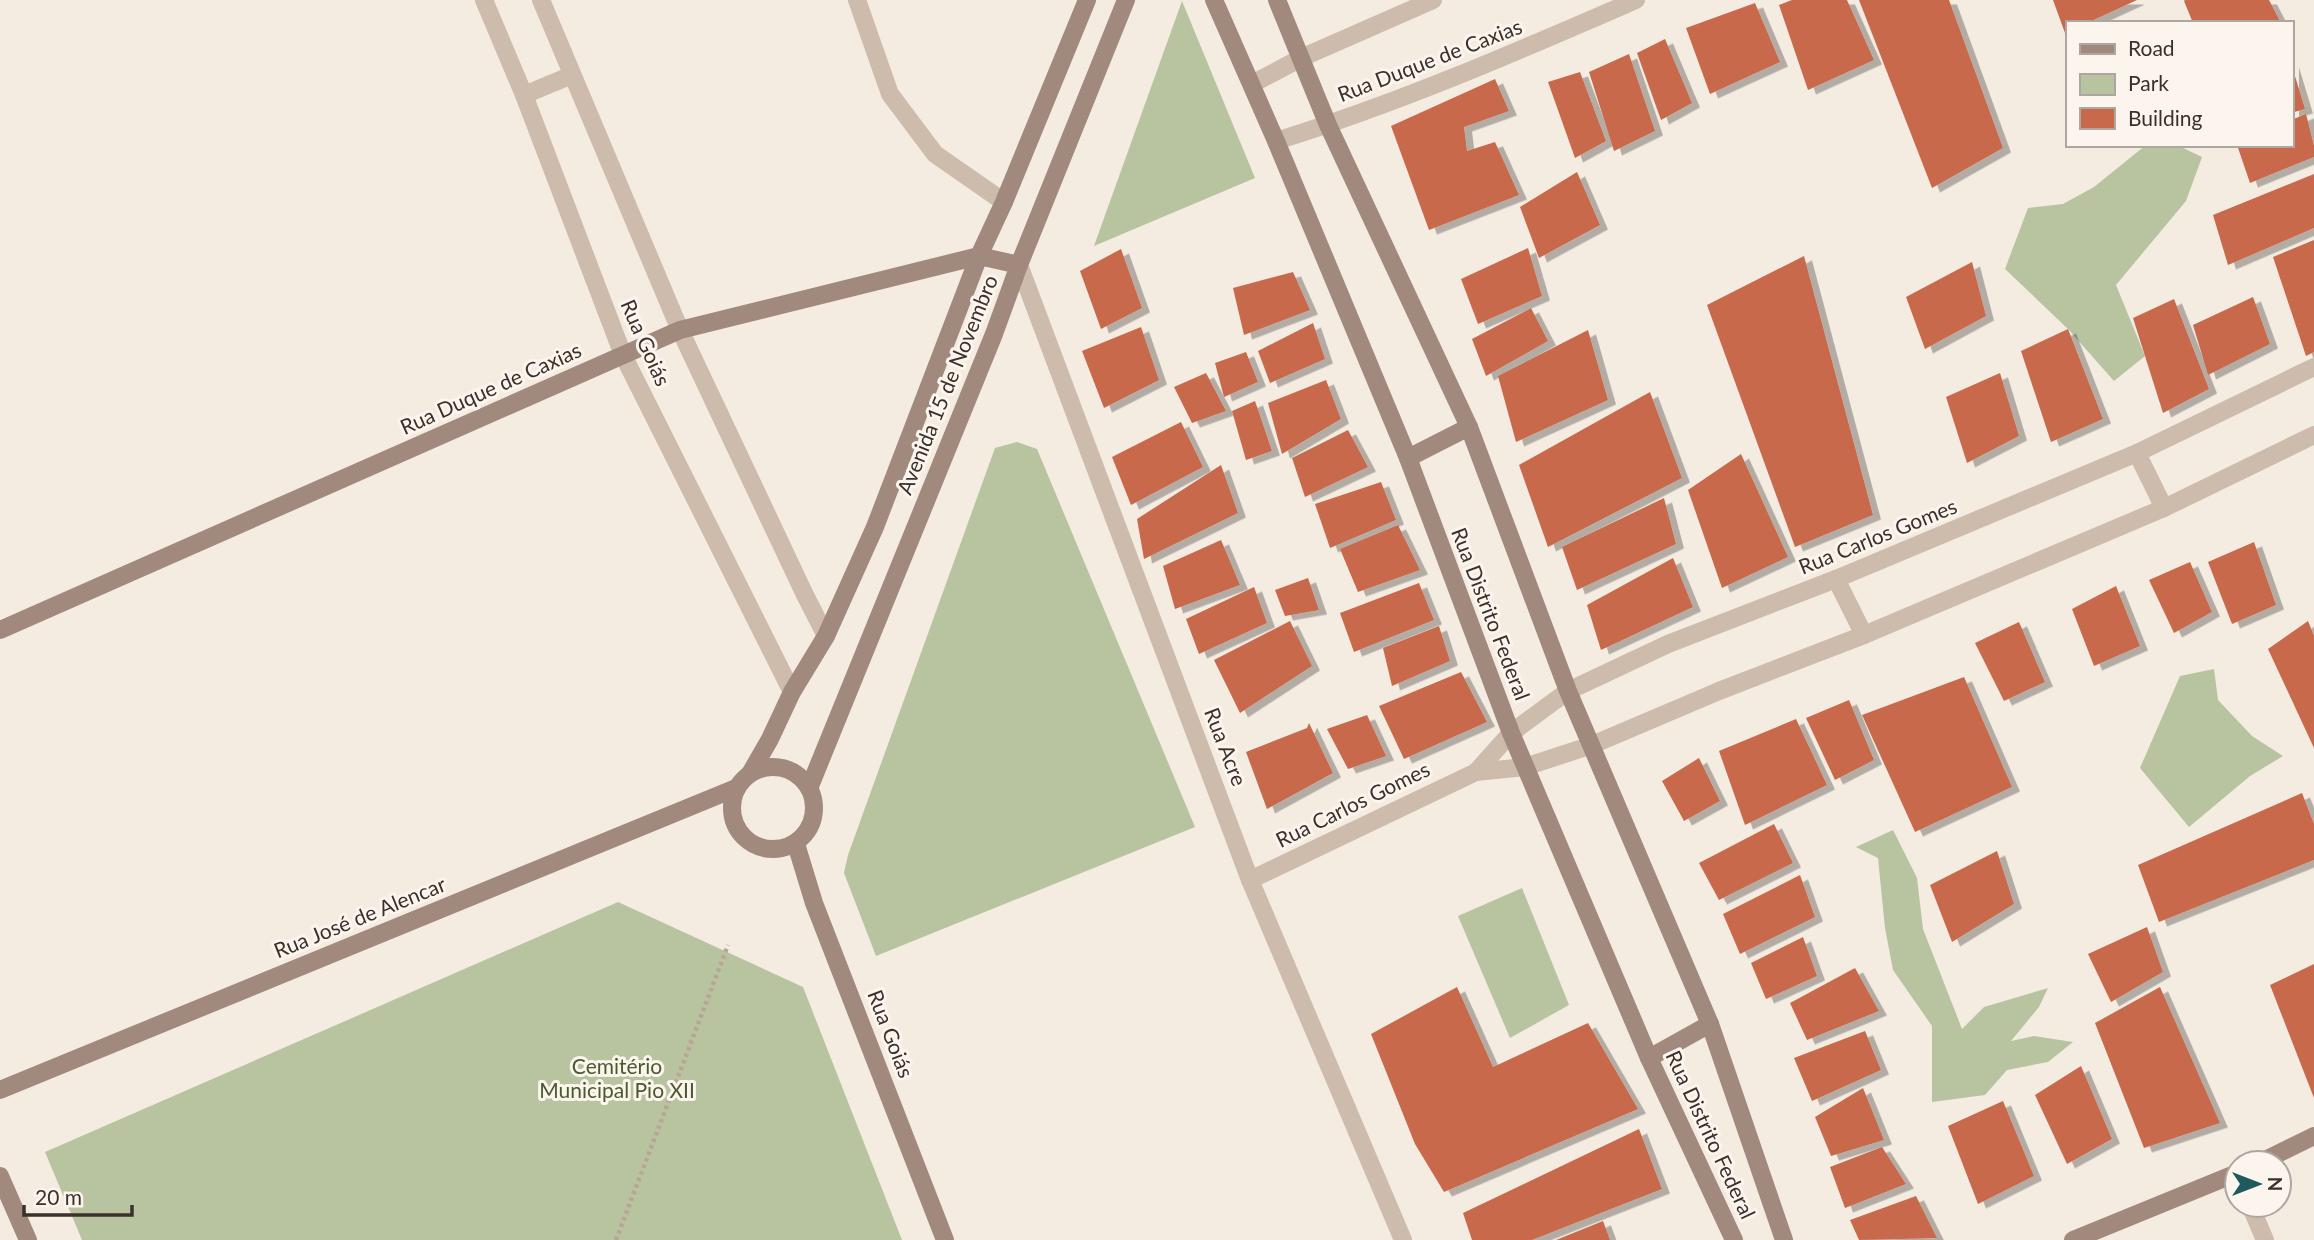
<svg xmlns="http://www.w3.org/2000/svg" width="2314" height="1240" viewBox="0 0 2314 1240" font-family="Lato,sans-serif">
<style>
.green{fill:#b8c4a0}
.building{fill:#c8694b;filter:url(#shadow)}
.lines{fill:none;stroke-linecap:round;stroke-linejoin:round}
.path{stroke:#b9a596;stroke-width:4.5;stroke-dasharray:3.5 3.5;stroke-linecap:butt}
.street{stroke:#cdbbac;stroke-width:18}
.secondary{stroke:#a18a7d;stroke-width:18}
.labels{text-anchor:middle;stroke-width:6;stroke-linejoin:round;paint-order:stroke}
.street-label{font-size:21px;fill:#3b302b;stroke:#fbf5ee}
.park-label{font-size:21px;fill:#4a5a2e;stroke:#fbf5ee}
</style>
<defs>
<filter id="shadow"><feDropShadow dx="8" dy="4.5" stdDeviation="0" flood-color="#0004"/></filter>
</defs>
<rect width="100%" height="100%" fill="#f4ebe1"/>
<g class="green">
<polygon points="1182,1 1255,178 1094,246"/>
<polygon points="2146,145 2177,145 2202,157 2186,201 2116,285 2145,356 2114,381 2068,329 2005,269 2028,208 2063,204 2094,187"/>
<polygon points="1017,442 1037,449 1195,827 876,956 844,873 848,855 995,448"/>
<polygon points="2214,669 2218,700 2252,736 2283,756 2250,776 2189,827 2140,768 2180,676"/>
<polygon points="1893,830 1917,878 1923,929 1962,1029 1984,1007 2048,988 2039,1007 2011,1041 2034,1036 2073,1042 2048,1062 2007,1070 1985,1095 1932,1102 1932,1026 1893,970 1885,928 1878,858 1856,847"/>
<polygon points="1522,888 1569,1005 1510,1038 1458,916"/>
<polygon points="618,902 803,987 902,1240 82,1240 45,1152"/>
</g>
<g class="building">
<polygon points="1792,0 1847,0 1874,60 1808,90 1779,5"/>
<polygon points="1859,0 1949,0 2003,148 1932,188"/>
<polygon points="2053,0 2137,0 2087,23 2067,23 2065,33"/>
<polygon points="2185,0 2269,0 2281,23 2193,23 2184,1"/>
<polygon points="1755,3 1780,62 1710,94 1686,28"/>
<polygon points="1665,39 1692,103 1661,120 1637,53"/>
<polygon points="1629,54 1655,131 1614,151 1589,72"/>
<polygon points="2291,63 2305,109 2291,113"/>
<polygon points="1580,72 1606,141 1575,158 1548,82"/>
<polygon points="1495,79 1509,111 1464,127 1467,151 1495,142 1519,195 1429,230 1391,126"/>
<polygon points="2306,114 2314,146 2314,157 2250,183 2237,145 2291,145 2291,120"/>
<polygon points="1577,172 1600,225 1539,258 1520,207"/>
<polygon points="2314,174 2314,228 2228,265 2213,215"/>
<polygon points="2314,240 2314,352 2306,356 2273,257"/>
<polygon points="1528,248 1542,296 1478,324 1461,279"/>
<polygon points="1121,249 1142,308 1101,329 1080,271"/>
<polygon points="1804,256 1873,515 1795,547 1707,305"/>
<polygon points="1972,262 1986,316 1925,349 1906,297"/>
<polygon points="1293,272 1310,310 1244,335 1233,288"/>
<polygon points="2253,297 2270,344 2208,375 2193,325"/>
<polygon points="2174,299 2209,389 2163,413 2133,318"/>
<polygon points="1531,308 1548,341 1486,376 1472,339"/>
<polygon points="1313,323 1325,359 1270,383 1258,351"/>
<polygon points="1141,327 1159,380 1104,408 1082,351"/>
<polygon points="2068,329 2103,419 2051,442 2021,351"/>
<polygon points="1588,330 1608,400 1516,442 1498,376"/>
<polygon points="1246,352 1258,382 1224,397 1215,363"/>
<polygon points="1206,373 1226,411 1192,423 1174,387"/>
<polygon points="2000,373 2019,436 1967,463 1946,397"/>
<polygon points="1326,380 1341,419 1282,454 1268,403"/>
<polygon points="1650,392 1682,478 1548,547 1519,465"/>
<polygon points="1255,401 1272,451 1246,460 1232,411"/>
<polygon points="1181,422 1203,467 1131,505 1112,457"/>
<polygon points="1348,430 1368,467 1305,497 1292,458"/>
<polygon points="1741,454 1788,557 1722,588 1688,490"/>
<polygon points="1221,465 1238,513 1144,559 1137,519"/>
<polygon points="1381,482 1396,520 1330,548 1315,504"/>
<polygon points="1664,498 1676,544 1577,590 1562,547"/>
<polygon points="1398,525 1420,570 1358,592 1340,549"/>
<polygon points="1221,540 1240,585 1175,609 1163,566"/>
<polygon points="2254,542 2276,605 2232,624 2208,562"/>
<polygon points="1673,558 1693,607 1601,650 1587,605"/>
<polygon points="2190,562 2212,612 2174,633 2149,580"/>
<polygon points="1308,578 1319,610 1285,616 1275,590"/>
<polygon points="1419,583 1434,620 1354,652 1340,613"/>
<polygon points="2116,586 2140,646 2094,666 2072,609"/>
<polygon points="1254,587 1267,623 1199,654 1186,619"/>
<polygon points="1290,621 1312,666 1240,713 1214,660"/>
<polygon points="2308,621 2314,636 2314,748 2268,649"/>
<polygon points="2019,622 2045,682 2004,701 1975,643"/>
<polygon points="1439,626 1450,661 1392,686 1383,648"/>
<polygon points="1461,672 1487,722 1404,759 1379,706"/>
<polygon points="1964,677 2012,787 1915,832 1862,715"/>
<polygon points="1849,700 1874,760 1835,780 1806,718"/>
<polygon points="1367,715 1386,756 1348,769 1327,729"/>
<polygon points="1796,719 1827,785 1745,825 1719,751"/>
<polygon points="1309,723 1333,773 1267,809 1246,752 1307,728"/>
<polygon points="1699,758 1720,801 1684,821 1662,781"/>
<polygon points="2302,793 2314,824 2314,860 2159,922 2138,865"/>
<polygon points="1774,824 1793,863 1719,900 1699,863"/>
<polygon points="1997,851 2014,904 1952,942 1930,885"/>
<polygon points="1800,875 1815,917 1740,954 1723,914"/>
<polygon points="2147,927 2163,972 2111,1002 2088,954"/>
<polygon points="1803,937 1817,976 1766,999 1751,963"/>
<polygon points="2314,964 2314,1098 2270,985"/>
<polygon points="1855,968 1879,1011 1807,1040 1790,1003"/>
<polygon points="1457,987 1493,1067 1588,1023 1638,1109 1444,1192 1415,1144 1371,1034"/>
<polygon points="2160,987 2220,1123 2144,1148 2095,1023"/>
<polygon points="1865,1031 1881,1070 1812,1101 1794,1058"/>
<polygon points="2081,1066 2112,1139 2067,1164 2035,1095"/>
<polygon points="1863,1088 1884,1140 1831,1156 1815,1117"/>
<polygon points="2003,1101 2034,1176 1978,1204 1948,1126"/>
<polygon points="1639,1129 1662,1189 1532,1240 1472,1240 1463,1213"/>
<polygon points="1882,1147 1906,1184 1845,1208 1830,1167"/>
<polygon points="1916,1196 1937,1238 1859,1240 1850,1220"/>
<polygon points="1603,1221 1610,1240 1556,1240"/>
</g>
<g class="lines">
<polyline class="path" points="616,1240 728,945"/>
<g class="street">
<polyline points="484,0 524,95 623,355 792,692"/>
<polyline points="541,0 680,330 805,595 826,636"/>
<polyline points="857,0 890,94 935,154 1004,202"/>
<polyline points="1252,84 1301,58 1433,0"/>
<polyline points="524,95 572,75"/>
<path d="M1276,141C1400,103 1518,51 1636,0"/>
<polyline points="1019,265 1250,880 1403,1240"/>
<polyline points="2137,453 2164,508"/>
<polyline points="1836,579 1864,635"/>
<polyline points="1476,772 1511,733 1568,691 1668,644 1836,579 2137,453 2314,367"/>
<polyline points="1250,880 1476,772 1525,767 1592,745 1719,691 1864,635 2164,508 2314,435"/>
<polyline points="2250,1205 2265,1240"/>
</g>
<g class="secondary">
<polyline points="1214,0 1276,141 1408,458 1511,733 1649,1058 1734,1240"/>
<polyline points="1277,0 1328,125 1469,427 1568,691 1710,1024 1784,1240"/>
<polyline points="1408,458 1469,427"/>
<polyline points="0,630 680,330 979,256 1019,265"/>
<circle cx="773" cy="808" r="41"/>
<polyline points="751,772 770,739 792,692 826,636 875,527 979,256 1004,202 1087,0"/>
<polyline points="810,786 994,334 1019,265 1126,0"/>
<polyline points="796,844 814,903 945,1240"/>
<polyline points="1649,1058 1710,1024"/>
<polyline points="0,1090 736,788"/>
<polyline points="2259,1163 2314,1136"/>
<polyline points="0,1176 28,1240"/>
<polyline points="2073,1240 2237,1173"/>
</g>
</g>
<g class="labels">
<g class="street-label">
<text transform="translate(1430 61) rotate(-21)" y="7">Rua Duque de Caxias</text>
<text transform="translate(645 343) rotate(66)" y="7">Rua Goiás</text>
<text transform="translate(948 385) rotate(-68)" y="7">Avenida 15 de Novembro</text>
<text transform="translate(491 389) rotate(-24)" y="7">Rua Duque de Caxias</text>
<text transform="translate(1878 537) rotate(-22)" y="7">Rua Carlos Gomes</text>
<text transform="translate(1490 614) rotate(69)" y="7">Rua Distrito Federal</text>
<text transform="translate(1225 747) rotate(69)" y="7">Rua Acre</text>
<text transform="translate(1353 805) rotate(-26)" y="7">Rua Carlos Gomes</text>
<text transform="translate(360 918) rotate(-22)" y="7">Rua José de Alencar</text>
<text transform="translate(890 1034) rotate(69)" y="7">Rua Goiás</text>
<text transform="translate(1710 1135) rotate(65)" y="7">Rua Distrito Federal</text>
</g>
<g class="park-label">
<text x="617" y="1074">Cemitério<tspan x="617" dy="24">Municipal Pio XII</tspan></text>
</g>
</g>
<rect x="2066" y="21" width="228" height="126" fill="#fbf5ee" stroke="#aea6a0" stroke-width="2"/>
<rect x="2080" y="44" width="35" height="10" fill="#a18a7d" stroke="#aea6a0" stroke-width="2"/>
<text x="2128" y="56" font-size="21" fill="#3b302b">Road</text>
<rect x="2080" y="74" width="35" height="21" fill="#b8c4a0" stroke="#aea6a0" stroke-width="2"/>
<text x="2128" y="91" font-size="21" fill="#3b302b">Park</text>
<rect x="2080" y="108" width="35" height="21" fill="#c8694b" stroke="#aea6a0" stroke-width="2"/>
<text x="2128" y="126" font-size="21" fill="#3b302b">Building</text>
<g transform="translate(2258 1184) rotate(90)"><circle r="33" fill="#fbf5ee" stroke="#aea6a0" stroke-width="2"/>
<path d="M0-5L12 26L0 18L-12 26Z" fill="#1f5a5e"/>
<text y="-10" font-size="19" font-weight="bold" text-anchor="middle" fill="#3b302b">N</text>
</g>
<path d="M24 1205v10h108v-10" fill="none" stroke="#3b302b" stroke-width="3.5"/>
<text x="35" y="1205" font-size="21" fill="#3b302b" stroke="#fbf5ee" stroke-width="5" paint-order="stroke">20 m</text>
</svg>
